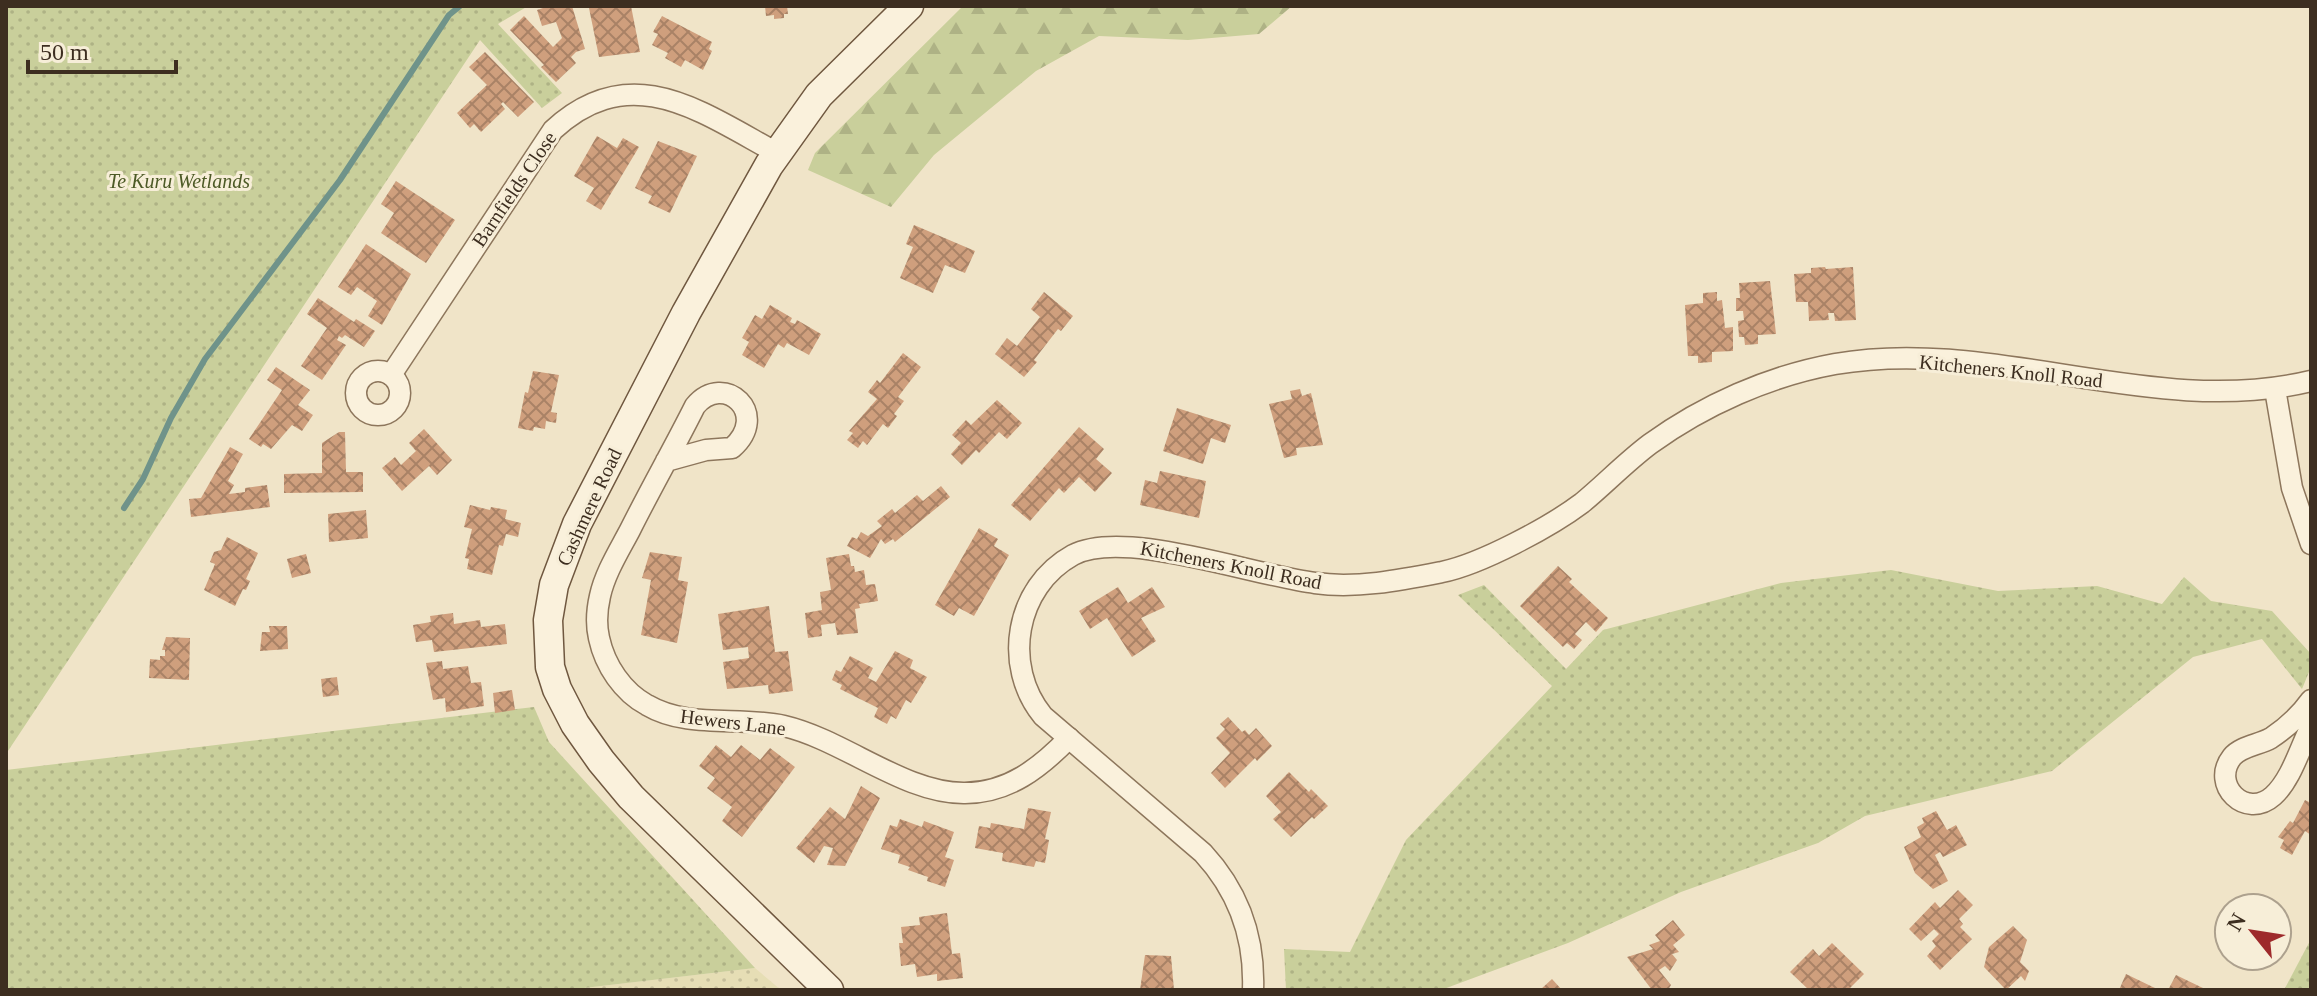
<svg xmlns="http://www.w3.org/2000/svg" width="2317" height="996" viewBox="0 0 2317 996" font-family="Georgia,serif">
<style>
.farmland{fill:url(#farmland-dots)}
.forest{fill:url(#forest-firs)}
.park{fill:url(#park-dots)}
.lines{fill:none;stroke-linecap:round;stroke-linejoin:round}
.stream{stroke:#6f938a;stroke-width:6}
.building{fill:url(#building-cross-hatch)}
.street-casing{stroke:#8d765c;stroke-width:23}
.secondary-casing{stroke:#6f573f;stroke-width:31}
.street{stroke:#faf1dc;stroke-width:20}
.secondary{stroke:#faf1dc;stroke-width:28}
.labels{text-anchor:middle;stroke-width:6;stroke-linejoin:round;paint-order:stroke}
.park-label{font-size:20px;font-style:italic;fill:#4d5a26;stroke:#f7eed8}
.street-label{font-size:20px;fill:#3d2e20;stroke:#f7eed8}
</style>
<defs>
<pattern id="farmland-dots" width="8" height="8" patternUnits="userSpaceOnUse" patternTransform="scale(2)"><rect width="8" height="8" fill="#e6deb5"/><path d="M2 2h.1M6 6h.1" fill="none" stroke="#c6bf9b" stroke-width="1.8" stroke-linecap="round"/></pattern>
<pattern id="forest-firs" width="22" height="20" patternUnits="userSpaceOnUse" patternTransform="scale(2)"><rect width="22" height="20" fill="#c9cf9b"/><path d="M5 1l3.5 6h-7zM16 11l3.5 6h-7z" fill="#aeb285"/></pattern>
<pattern id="park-dots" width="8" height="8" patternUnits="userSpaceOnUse" patternTransform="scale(2)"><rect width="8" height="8" fill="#c9cf9b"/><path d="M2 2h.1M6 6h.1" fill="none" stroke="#aeb285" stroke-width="1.8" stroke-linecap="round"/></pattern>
<pattern id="building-cross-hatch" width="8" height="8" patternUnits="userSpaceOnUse" patternTransform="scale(2)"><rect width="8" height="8" fill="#cf9f7d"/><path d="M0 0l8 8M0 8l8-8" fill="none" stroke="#a98266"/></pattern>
</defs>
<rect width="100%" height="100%" fill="#f0e4c8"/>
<polygon class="farmland" points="755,968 781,990 567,990"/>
<polygon class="forest" points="963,6 1292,6 1259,34 1188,40 1099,36 1036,71 934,155 891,207 808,170 815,153"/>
<g class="park">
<polygon points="6,6 528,6 498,24 562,93 542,108 480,40 6,754"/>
<polygon points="1891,570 1998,591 2097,586 2162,604 2184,577 2211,601 2272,611 2311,654 2311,667 2302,689 2262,639 2193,657 2052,771 1865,816 1818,843 1681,892 1568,943 1441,990 1286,990 1284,949 1350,952 1406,840 1552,686 1458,595 1484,585 1566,669 1603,630 1781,583"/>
<polygon points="534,707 549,742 755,968 567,990 6,990 6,770"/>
<polygon points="2311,939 2311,983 2308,990 2284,990"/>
</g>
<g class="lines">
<polyline class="stream" points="124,508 143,479 171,418 205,359 340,180 449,15 460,6"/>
</g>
<g class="building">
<polygon points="549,6 572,6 585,49 576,52 571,57 576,63 556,82 541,67 544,65 510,30 524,16 553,47 562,38 556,22 542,26 537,10"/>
<polygon points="598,6 631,6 640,52 599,57 589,8"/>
<polygon points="765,6 787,6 788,14 784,14 784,18 774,19 774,15 766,16"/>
<polygon points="662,16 712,42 709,49 712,51 703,70 685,60 681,67 665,58 668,53 652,45 658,34 653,32"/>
<polygon points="485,52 534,102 518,117 503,102 501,104 505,109 481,132 474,124 470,128 457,113 487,85 469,67"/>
<polygon points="597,136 617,148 623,138 639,147 601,210 586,201 594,188 574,176"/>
<polygon points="658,141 697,156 670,213 648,203 652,196 635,188"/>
<polygon points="396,181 455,220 426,263 381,233 394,213 381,204"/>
<polygon points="914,225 975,251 965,273 945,265 933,293 900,278 913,247 906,244"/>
<polygon points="366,244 411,274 382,325 368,316 377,301 357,287 351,295 338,287"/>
<polygon points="1825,267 1826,269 1853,267 1856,320 1835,321 1834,313 1828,313 1829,320 1809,321 1808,302 1796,302 1794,274 1811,273 1811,268"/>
<polygon points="1770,281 1776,334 1758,335 1758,344 1745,345 1744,337 1739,337 1738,321 1744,320 1743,311 1736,311 1736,298 1740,298 1739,283"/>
<polygon points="1044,292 1073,316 1061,331 1058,329 1034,360 1037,362 1024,377 995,354 1007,338 1017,346 1040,317 1031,309"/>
<polygon points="1717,292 1717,301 1722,300 1725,328 1733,327 1733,351 1712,352 1712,362 1698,363 1698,356 1688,356 1685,305 1703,303 1703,293"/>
<polygon points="318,298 354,322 356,319 375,331 364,347 345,335 342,338 339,336 337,340 346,345 322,380 301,366 327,328 307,314"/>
<polygon points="770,305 792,318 790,322 795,324 797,320 821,334 809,355 787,343 784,348 778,344 764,368 742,355 749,342 742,338 755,315 762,319"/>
<polygon points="903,353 921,367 898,397 904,401 894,414 897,416 888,428 883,424 867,445 863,441 858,448 847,440 853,433 849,431 877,399 868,392 877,380 880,383"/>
<polygon points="276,367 310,390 298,405 313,415 302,431 292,425 271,449 263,444 261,447 249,439 282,390 267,380"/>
<polygon points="533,371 559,375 551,412 557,413 556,423 546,421 545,429 534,427 533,431 518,428 525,392 528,393"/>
<polygon points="1300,389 1302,396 1311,393 1323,445 1296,448 1297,455 1284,458 1269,404 1292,399 1290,391"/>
<polygon points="997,400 1022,423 1007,439 999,432 979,453 976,450 962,465 951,454 961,443 952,435 966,420 971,425"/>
<polygon points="1177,408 1231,425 1225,443 1211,438 1203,464 1163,451"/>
<polygon points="1079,427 1104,449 1096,459 1112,473 1095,492 1079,477 1064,493 1059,488 1030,521 1011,505"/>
<polygon points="424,429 452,460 437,475 429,466 402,491 382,468 395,457 401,465 416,451 409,443"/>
<polygon points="339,432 345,432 346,472 363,472 363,492 284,493 284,474 322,473 322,443"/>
<polygon points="230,447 243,454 228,481 234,485 229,494 245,492 245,488 267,485 270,507 191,517 189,499 201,498"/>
<polygon points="1160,471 1206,481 1199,518 1140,505 1145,480 1157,483"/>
<polygon points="941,486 950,497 895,542 893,539 885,544 881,539 870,558 847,546 852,537 857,539 861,532 868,536 882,526 877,521 892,509 895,513 917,495 923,501"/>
<polygon points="470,505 490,510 491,507 507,510 505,519 521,523 518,537 506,534 503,546 499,545 492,575 467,569 469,559 465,558 472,529 464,527"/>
<polygon points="366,510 368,538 329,542 328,514"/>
<polygon points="979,528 998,539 994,546 1009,555 974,616 959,608 954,616 935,605"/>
<polygon points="227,537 258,553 246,579 250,581 246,590 243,589 235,606 204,590 215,564 210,562 214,552 221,550"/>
<polygon points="650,552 682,557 678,580 688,582 677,643 641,635 651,580 642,578"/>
<polygon points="306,554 311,573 292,578 287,559"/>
<polygon points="849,554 851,566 854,566 855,572 864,570 866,585 875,584 878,601 859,604 860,608 855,609 858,633 837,635 835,623 821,625 822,636 808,638 805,613 822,610 820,592 831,590 826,558"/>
<polygon points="1558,566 1572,579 1569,582 1608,618 1596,632 1586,622 1575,634 1582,640 1574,649 1567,643 1563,647 1520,606"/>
<polygon points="1118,587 1128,603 1152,587 1165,607 1141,618 1156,641 1132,657 1107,618 1090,629 1079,611"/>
<polygon points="769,606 775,652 788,651 793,691 769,694 768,685 727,689 723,662 749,658 748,647 723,650 718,614"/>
<polygon points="453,613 454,624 480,620 481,627 505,624 507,644 434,652 432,640 416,642 413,625 431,622 430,616"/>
<polygon points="269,626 287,626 288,649 260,651 262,632 270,632"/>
<polygon points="166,637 190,638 189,680 149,678 150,659 160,660 160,656 165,656 165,650 162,650"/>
<polygon points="895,651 913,660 910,668 927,677 911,703 906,700 896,719 891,716 887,724 874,717 878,708 840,689 842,685 832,680 836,670 841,672 850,656 873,668 868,678 876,682"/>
<polygon points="442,661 443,669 468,666 471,683 481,682 484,706 446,712 445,698 433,700 426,663"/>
<polygon points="337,677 339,695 323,697 321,679"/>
<polygon points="512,690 515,710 495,713 493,693"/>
<polygon points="1228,717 1242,732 1245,730 1249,735 1256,728 1272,746 1257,761 1255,758 1225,788 1211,773 1230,753 1216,738 1225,729 1220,724"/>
<polygon points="716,745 731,757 741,745 760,760 770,748 795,767 742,837 722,821 732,807 707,788 715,778 699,766"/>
<polygon points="1289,772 1309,792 1311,789 1328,806 1314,819 1312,817 1291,837 1273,819 1281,812 1266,796"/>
<polygon points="861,786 880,798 845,866 827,865 833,848 824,846 814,863 796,848 830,807 845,819"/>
<polygon points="2305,800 2311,803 2311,835 2305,831 2292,855 2280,848 2284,840 2278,837 2290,821 2293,823"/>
<polygon points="1028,808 1051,812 1045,839 1049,840 1045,863 1036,861 1034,867 1002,861 1003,853 975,848 979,826 990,828 991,823 1024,829"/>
<polygon points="1936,811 1947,830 1956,825 1967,845 1943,857 1940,852 1935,855 1948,881 1933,889 1915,873 1904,847 1921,837 1917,827 1924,823 1922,818"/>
<polygon points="900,819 922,827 924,821 954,832 945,857 954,860 945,887 927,881 928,877 908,870 910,867 898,863 900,855 881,849 890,825 897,827"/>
<polygon points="1958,890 1973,905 1959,919 1963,924 1960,927 1972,939 1940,970 1927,956 1936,946 1932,941 1939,934 1934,929 1921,941 1909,929 1935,902 1940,908"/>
<polygon points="947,913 952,954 960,953 963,978 937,981 937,974 917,977 915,964 901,966 899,943 903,943 901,927 920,925 919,917"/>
<polygon points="1673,920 1685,935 1673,945 1679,952 1672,954 1677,960 1670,971 1665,966 1659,970 1671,985 1668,990 1652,990 1627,957 1653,949 1649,945 1660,941 1655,935"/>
<polygon points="2013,926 2027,940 2020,962 2029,971 2025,981 2021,976 2006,990 1984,967 1989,947"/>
<polygon points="1832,943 1864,974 1848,990 1809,990 1790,972 1813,949 1819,956"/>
<polygon points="1145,955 1171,956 1174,990 1140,990"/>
<polygon points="2126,974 2159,990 2119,990"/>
<polygon points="2176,975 2207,990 2168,990"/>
<polygon points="1552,979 1562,990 1540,990"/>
</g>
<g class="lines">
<defs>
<g id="street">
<circle cx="378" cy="393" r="22"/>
<path d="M391,375L553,130C631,58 701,112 777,153"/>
<polyline points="2275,389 2292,488 2311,544"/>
<path d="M666,461L706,450L732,448C771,414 724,371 695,406C674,448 651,488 630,530C619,551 605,573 600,596C597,609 596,625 599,638C605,666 623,692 647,705C688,729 739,716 784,726C844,740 905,794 965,793C1008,793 1040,768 1069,738"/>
<path d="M2311,700C2301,714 2286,728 2271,738C2259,745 2241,746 2232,757C2210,785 2246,820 2273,796C2291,780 2300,748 2311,726"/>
<path d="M1253,990C1255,937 1239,892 1203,853L1043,716C1002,666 1015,587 1073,555C1124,528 1255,576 1315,583C1356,589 1401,580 1442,572C1481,564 1550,527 1582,503C1605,484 1626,462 1650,444C1704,405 1769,376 1835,364C1993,336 2153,419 2311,381"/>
</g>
<polyline id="secondary" points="829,990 631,797 601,761 575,724 557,689 550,667 548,620 554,585 577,524 686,313 769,165 819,95 909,6"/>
</defs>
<use href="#street" class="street-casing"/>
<use href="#secondary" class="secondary-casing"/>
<use href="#street" class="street"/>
<use href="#secondary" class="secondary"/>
</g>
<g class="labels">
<g class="park-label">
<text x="179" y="188">Te Kuru Wetlands</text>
</g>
<g class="street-label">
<text transform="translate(514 189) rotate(-56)" y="7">Barnfields Close</text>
<text transform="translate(2011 371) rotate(6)" y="7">Kitcheners Knoll Road</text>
<text transform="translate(589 507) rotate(-65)" y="7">Cashmere Road</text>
<text transform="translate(1231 565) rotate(11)" y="7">Kitcheners Knoll Road</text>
<text transform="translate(733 722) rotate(7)" y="7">Hewers Lane</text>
</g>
</g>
<rect width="2317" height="996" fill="none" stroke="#3d2e20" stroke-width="16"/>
<g transform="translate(2253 932) rotate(300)"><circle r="38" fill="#f7eed8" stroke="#ada18e" stroke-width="2"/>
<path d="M0-6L14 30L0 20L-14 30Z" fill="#9e2a2b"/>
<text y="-12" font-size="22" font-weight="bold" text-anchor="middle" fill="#3d2e20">N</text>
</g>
<path d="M28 60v12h148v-12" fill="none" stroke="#3d2e20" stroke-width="4"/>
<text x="40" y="60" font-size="24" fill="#3d2e20" stroke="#f7eed8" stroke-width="6" paint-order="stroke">50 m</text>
</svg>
